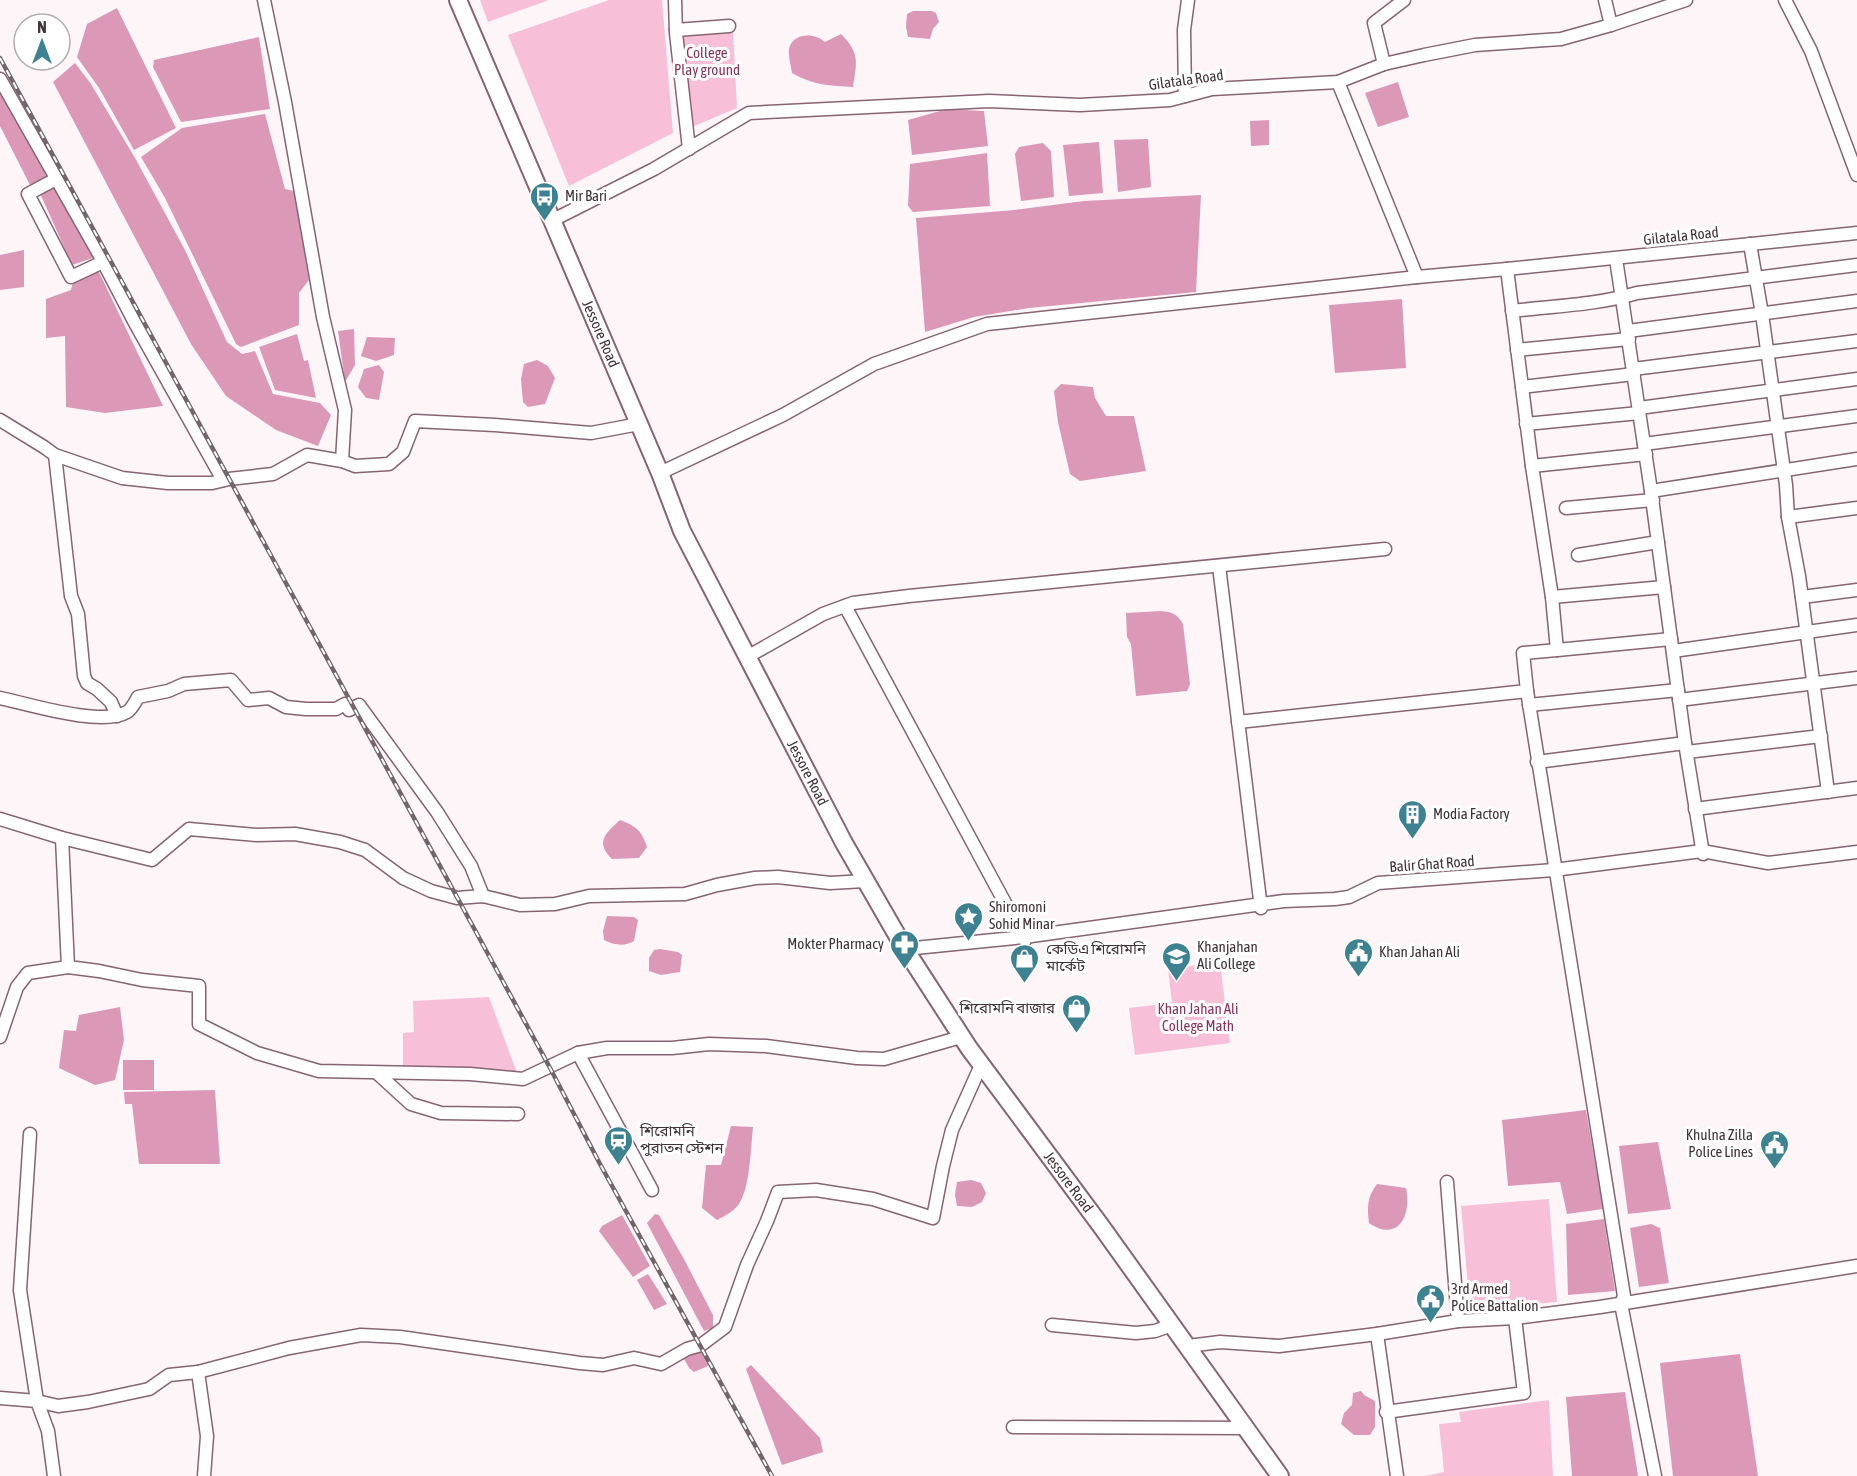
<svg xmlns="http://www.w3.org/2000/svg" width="1857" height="1476" viewBox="0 0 1857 1476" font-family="'Asap Condensed','Noto Sans Bengali',sans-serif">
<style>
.green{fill:#f7c0d8}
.water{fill:#dc98b7}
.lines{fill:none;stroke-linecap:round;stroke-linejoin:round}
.minor-casing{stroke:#866473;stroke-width:15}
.highway-casing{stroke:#866473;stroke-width:20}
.minor{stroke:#fff;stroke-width:12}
.highway{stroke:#fff;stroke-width:16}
.rail-casing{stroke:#72656b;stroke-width:4.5}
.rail{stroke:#fff;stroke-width:2;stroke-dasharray:7;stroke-linecap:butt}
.labels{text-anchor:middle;stroke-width:6;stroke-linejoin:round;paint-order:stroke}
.park-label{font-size:15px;fill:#86355f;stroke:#fff}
.street-label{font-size:15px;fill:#423239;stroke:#fff}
.poi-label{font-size:15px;fill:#423239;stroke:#fff;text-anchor:start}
</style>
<rect width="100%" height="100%" fill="#fdf5f8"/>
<g class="green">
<polygon points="480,0 549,0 488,22"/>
<polygon points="609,0 662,0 673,133 569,186 508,35"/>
<polygon points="733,30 737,108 692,127 679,32"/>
<polygon points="1220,962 1230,1043 1135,1055 1129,1008 1172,1003 1168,969"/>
<polygon points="489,997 517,1073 403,1069 403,1033 414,1032 413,1001"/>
<polygon points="1549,1199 1557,1302 1470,1309 1461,1206"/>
<polygon points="1549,1400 1553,1476 1425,1476 1444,1472 1439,1424 1461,1422 1459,1412"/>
</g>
<g class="water">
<polygon points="117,8 176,128 134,150 99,88 77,57 87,24"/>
<polygon points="913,11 932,11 936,13 939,22 933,29 930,39 908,37 906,27 907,14"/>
<path d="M841,34C860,53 857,62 853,87C831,86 812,85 792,73C791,66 788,55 789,49C793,32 815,33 825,42Z"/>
<polygon points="259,37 270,109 181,122 153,67 154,60"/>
<polygon points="75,63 91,84 135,158 185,250 227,342 242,354 255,351 273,394 320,403 331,415 318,446 276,430 226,396 191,344 53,82"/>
<polygon points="1398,82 1409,117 1378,127 1365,93"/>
<polygon points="3,88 48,179 31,187 0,126 0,90"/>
<polygon points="947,109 984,111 988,146 912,155 908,120"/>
<polygon points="265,114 285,189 294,191 309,280 299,293 299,325 241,347 236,344 165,198 141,157 182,128"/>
<polygon points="1269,120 1269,145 1251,146 1250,121"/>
<polygon points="1148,139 1151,187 1118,192 1114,140"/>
<polygon points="1099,142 1103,193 1069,196 1063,145"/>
<polygon points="1043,143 1051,151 1054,197 1021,201 1015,154 1019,147"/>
<polygon points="987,153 990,206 913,212 908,206 910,164"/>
<polygon points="57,184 96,257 72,265 39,191"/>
<polygon points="1201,195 1196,292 1029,308 974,317 925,332 916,218 1015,210 1084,201"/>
<polygon points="24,250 24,287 0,290 0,255"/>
<polygon points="99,272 163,406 105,413 66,407 65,336 46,338 46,299 71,290 74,277"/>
<polygon points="1402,299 1406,368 1335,373 1329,305"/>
<polygon points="354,329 355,365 345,382 338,331"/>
<polygon points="297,334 304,361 308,360 316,398 275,390 259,347"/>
<polygon points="367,337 395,338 394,355 376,361 361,356"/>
<polygon points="537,360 548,366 555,378 545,404 528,407 523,402 521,379 524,364"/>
<polygon points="379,365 384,372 379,400 366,398 358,387 364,369"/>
<polygon points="1061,384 1093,387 1095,398 1106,416 1134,416 1146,471 1080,481 1070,474 1058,422 1054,391"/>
<path d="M1161,611C1173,612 1177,614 1183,624L1190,684L1187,691L1136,696L1131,644L1127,637L1126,613Z"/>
<path d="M620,820C636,826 642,831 647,847L639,858L612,859C595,842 605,834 620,820Z"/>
<path d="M607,916L634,917L638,920L634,941C624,947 614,945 604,940L603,931Z"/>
<polygon points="660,949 678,952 682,955 680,972 661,975 649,971 649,958 654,950"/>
<polygon points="120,1007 124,1040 115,1080 95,1085 59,1068 64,1030 76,1031 79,1015"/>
<rect x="123" y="1060" width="31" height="30"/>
<polygon points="215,1090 220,1164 139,1164 132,1104 125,1104 124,1092"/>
<polygon points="1586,1110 1603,1209 1567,1214 1560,1182 1508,1186 1502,1120"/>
<path d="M731,1126L753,1127C751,1146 750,1182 742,1198C738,1209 727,1215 717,1220L702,1208L706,1165H721Z"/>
<polygon points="1658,1142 1671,1209 1628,1214 1619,1146"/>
<polygon points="971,1180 981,1183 986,1193 982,1202 972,1207 957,1206 955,1195 957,1182"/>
<path d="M1377,1184L1406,1188C1412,1215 1398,1243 1369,1223C1367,1207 1367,1197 1377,1184Z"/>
<polygon points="655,1214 659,1215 685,1261 713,1315 713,1328 704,1331 647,1223"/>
<polygon points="622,1215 650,1266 633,1277 599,1231 602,1226"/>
<polygon points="1604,1219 1615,1291 1568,1295 1566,1224"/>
<polygon points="1651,1224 1660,1228 1669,1283 1639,1287 1630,1228"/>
<polygon points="648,1274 667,1304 654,1310 637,1280"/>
<polygon points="700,1350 709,1363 708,1366 694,1372 689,1368 683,1357 686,1354"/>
<polygon points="1740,1354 1758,1476 1673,1476 1660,1363"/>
<polygon points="751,1365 820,1438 823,1452 782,1465 746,1369"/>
<polygon points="1361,1391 1364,1395 1375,1401 1375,1427 1370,1435 1354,1435 1341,1424 1344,1413 1352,1405 1353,1393"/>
<polygon points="1625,1392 1638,1476 1572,1476 1566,1397"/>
</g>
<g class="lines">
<defs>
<g id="minor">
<polyline points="264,0 285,102 323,317 345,410 342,461"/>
<polyline points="675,0 676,33 689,149"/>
<polyline points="1605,0 1611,25"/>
<polyline points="1785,0 1811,51 1857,175"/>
<polyline points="676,30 729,26"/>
<polyline points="1384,64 1374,23 1404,0"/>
<polyline points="0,79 99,254 135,323 223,480"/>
<polyline points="1338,82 1417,277"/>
<polyline points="1185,96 1184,30 1188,0"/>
<polyline points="56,179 28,194 71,277 103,262"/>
<polyline points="553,220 654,169 749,113 989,101 1080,105 1170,100 1212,89 1338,82 1384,64 1424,55 1475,45 1561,39 1611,25 1686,0"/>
<polyline points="1750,244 1762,314 1786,485 1788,517 1799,576 1828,792"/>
<polyline points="1616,259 1651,491 1685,743 1703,854"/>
<polyline points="1507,269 1857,233"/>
<path d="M1512,311C1553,306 1597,305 1637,293L1857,265"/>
<polyline points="1628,331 1857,301"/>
<polyline points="1517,350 1629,339"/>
<polyline points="1633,369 1857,341"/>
<polyline points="1522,387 1634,374"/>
<polyline points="1639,408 1857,379"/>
<polyline points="0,420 44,447 55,455 122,478 168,483 212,483 229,479 273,474 307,455 342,461 355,466 389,464 403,452 415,421 495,425 591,433 639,424"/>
<polyline points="1526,424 1639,413"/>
<polyline points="1644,444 1857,416"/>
<polyline points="55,455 71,596 78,614 84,676 87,683 97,689 111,702 117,716"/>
<polyline points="660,473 783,415 874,364 987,324 1417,277 1507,269 1532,466"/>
<polyline points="1651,491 1857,459"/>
<polyline points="1566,508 1653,500"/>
<polyline points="1788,517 1857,508"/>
<polyline points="1578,555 1658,542"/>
<polyline points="1219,566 1261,908"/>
<polyline points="1552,597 1664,587"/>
<polyline points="1802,597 1857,590"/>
<polyline points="845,606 1025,940"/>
<polyline points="1557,650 1671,639"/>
<polyline points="1673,651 1857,625"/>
<polyline points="747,657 823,614 853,603 909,596 1385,549"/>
<polyline points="1527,691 1624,1296 1621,1304 1655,1476"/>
<path d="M0,698C29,704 101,727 127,712C132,709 135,702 138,697L168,691L184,684L231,680L248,700L269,698L286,707L306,709H336L345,704L349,710L359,705L437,812L471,866L483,896"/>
<polyline points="1679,700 1857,678"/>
<polyline points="1529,705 1678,690"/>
<polyline points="1238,722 1527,691 1523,653 1557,650 1552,597 1532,466 1646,454"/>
<polyline points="1687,752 1821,736"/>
<polyline points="1537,762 1685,743"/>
<polyline points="1695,809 1857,788"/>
<polyline points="0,819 62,838 152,860 189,829 257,835 295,834 340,842 365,850 403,878 431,891 457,898 483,896 520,905 555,904 589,896 685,894 717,885 755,878 778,877 830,883 865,881"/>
<polyline points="62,838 68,967 99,971 142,980 199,986 199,1024 257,1053 319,1071 470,1074 523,1079 578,1053 607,1048 672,1048 709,1044 766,1046 857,1058 884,1059 961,1037"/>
<polyline points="905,949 1024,937 1284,901 1335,899 1349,897 1378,883 1554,870 1702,851 1768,863 1857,852"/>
<polyline points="0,1037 17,987 28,973 68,967"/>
<polyline points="578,1053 652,1190"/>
<polyline points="377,1073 411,1104 441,1113 518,1114"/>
<polyline points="30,1134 20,1290 37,1401 58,1406 88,1402 149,1389 169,1375 198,1372 289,1348 361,1335 400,1337 580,1363 603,1365 634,1358 661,1364 687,1349 701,1345 725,1327 747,1265 767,1221 778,1192 816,1190 873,1199 933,1218 943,1166 952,1130 981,1065"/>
<polyline points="1447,1182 1458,1321"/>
<polyline points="1052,1325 1136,1333 1155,1331 1172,1325"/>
<polyline points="1377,1334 1397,1476"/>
<polyline points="1188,1346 1220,1342 1279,1346 1377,1334 1458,1321 1515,1318 1600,1307 1857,1266"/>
<polyline points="198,1372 207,1436 204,1476"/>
<polyline points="0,1398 37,1401 48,1431 54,1476"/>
<polyline points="1386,1412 1524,1393 1515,1318"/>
<polyline points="1013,1427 1246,1428"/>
</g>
<g id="highway">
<path id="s1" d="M458,0L660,473L682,531L844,843L905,949L969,1048L1101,1226L1280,1476"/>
</g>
</defs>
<use href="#minor" class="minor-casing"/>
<use href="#highway" class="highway-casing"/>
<use href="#minor" class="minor"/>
<use href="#highway" class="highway"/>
<defs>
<polyline id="rail" points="0,58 549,1066 600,1164 772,1476"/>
</defs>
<use href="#rail" class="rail-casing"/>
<use href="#rail" class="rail"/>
</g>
<defs>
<symbol id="bus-pin" viewBox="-11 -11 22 30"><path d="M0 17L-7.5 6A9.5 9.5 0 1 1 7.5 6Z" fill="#3e8191" stroke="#fff"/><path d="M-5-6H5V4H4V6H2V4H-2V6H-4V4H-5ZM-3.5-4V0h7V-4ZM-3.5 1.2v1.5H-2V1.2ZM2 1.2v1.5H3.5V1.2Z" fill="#fff"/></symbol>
<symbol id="building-pin" viewBox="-11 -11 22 30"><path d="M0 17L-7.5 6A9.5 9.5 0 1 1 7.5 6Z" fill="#3e8191" stroke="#fff"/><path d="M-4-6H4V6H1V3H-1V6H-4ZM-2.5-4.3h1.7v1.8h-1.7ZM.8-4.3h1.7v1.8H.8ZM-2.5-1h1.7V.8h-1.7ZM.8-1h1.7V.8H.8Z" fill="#fff"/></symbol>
<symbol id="sight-pin" viewBox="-11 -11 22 30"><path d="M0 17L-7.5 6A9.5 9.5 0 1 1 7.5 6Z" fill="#3e8191" stroke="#fff"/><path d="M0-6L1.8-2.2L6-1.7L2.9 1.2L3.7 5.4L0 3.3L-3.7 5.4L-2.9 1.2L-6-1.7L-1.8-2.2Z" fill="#fff"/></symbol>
<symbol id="pharmacy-pin" viewBox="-11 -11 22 30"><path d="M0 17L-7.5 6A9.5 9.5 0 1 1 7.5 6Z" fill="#3e8191" stroke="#fff"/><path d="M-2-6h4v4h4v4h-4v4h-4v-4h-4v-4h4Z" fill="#fff"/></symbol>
<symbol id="civic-pin" viewBox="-11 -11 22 30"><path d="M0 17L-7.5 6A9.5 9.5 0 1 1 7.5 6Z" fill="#3e8191" stroke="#fff"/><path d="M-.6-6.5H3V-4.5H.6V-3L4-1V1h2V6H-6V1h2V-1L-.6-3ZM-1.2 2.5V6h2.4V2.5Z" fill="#fff"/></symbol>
<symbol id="university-pin" viewBox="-11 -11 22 30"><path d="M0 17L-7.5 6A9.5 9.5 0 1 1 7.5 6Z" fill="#3e8191" stroke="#fff"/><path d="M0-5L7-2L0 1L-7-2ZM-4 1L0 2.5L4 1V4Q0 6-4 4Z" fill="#fff"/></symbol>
<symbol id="shop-pin" viewBox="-11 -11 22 30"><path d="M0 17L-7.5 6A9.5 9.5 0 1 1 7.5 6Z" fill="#3e8191" stroke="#fff"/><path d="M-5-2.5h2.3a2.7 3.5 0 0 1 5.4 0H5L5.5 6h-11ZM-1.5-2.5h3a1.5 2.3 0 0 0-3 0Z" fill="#fff"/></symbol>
<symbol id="station-pin" viewBox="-11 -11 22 30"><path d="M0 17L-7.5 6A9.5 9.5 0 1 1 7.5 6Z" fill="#3e8191" stroke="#fff"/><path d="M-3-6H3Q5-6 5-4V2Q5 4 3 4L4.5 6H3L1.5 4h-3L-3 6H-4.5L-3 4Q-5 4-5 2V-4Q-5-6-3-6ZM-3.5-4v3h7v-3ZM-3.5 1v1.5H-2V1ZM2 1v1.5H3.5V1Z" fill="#fff"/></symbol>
</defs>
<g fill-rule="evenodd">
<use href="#bus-pin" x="528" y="180" width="33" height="45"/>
<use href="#building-pin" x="1396" y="798" width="33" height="45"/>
<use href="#sight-pin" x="952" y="900" width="33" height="45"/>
<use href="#pharmacy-pin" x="888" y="928" width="33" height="45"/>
<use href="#civic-pin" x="1342" y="936" width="33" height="45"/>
<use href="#university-pin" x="1160" y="940" width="33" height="45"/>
<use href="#shop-pin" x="1008" y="942" width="33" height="45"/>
<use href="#shop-pin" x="1060" y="992" width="33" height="45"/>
<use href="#station-pin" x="602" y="1124" width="33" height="45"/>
<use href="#civic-pin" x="1758" y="1128" width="33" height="45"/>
<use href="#civic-pin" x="1414" y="1282" width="33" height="45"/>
</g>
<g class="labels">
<g class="park-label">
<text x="707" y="58">College<tspan x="707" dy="17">Play ground</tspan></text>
<text x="1198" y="1014">Khan Jahan Ali<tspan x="1198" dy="17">College Math</tspan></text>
</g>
<g class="street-label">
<text transform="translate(1186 80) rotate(-8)" y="5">Gilatala Road</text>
<text transform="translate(1681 236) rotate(-6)" y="5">Gilatala Road</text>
<text dy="5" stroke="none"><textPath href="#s1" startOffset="363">Jessore Road</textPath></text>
<text dy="5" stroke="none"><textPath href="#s1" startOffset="849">Jessore Road</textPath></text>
<text transform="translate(1432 864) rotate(-4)" y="5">Balir Ghat Road</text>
<text dy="5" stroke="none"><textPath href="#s1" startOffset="1335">Jessore Road</textPath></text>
</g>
<g class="poi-label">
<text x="565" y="201">Mir Bari</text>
<text x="1433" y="819">Modia Factory</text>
<text x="989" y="912">Shiromoni<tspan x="989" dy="17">Sohid Minar</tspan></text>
<text x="884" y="949" text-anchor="end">Mokter Pharmacy</text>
<text x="1197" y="952">Khanjahan<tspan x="1197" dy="17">Ali College</tspan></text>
<text x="1046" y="954">কেডিএ শিরোমনি<tspan x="1046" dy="17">মার্কেট</tspan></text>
<text x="1379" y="957">Khan Jahan Ali</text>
<text x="1055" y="1013" text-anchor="end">শিরোমনি বাজার</text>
<text x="640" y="1136">শিরোমনি<tspan x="640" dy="17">পুরাতন স্টেশন</tspan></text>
<text x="1753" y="1140" text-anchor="end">Khulna Zilla<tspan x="1753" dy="17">Police Lines</tspan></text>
<text x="1451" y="1294">3rd Armed<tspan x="1451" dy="17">Police Battalion</tspan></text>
</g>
</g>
<g transform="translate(42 42)"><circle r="28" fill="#ffffff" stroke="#b3adb0" stroke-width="1.5"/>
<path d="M0-4.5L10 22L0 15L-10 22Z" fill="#3e8191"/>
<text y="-9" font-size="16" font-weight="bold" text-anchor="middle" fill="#423239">N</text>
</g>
</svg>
